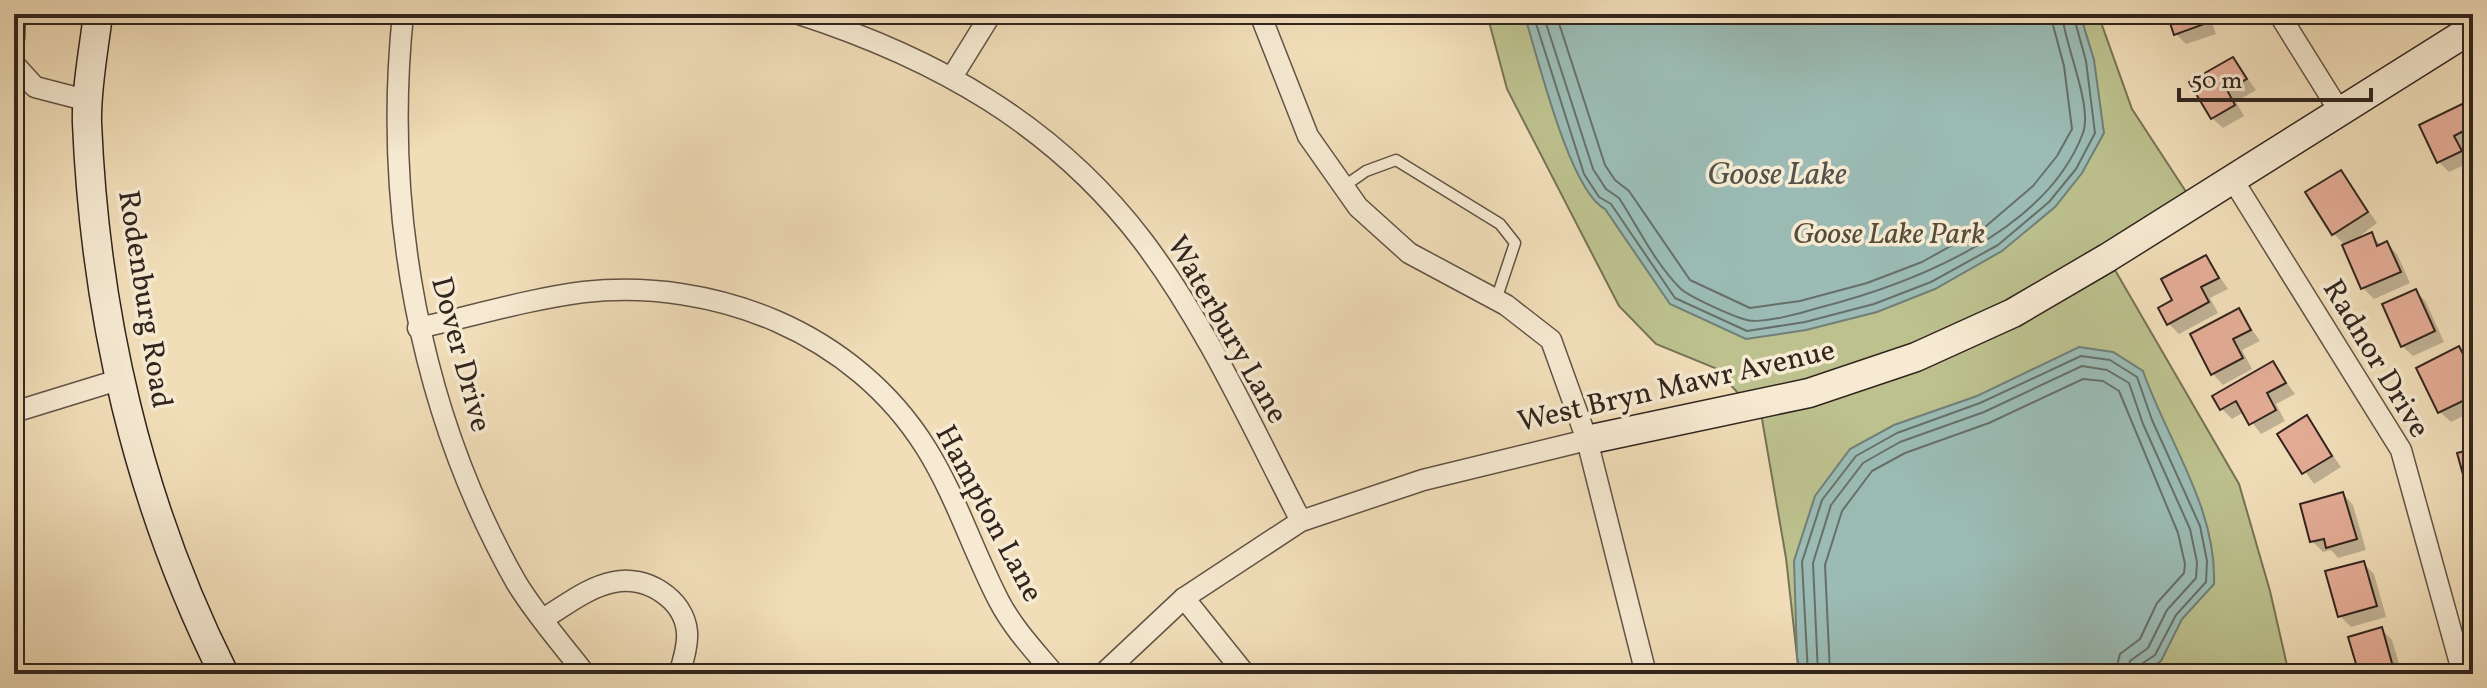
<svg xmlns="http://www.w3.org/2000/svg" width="2487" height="688" viewBox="0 0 2487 688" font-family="Vollkorn,serif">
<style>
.green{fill:#bcc18e;stroke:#777356;stroke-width:2}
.water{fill:#9bbbb4;stroke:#717f78;stroke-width:2}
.shadow{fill:#0003}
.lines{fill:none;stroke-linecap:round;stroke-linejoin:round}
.shore{stroke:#667069;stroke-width:2}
.building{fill:#e5ad97;stroke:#32251e;stroke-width:2}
.lane-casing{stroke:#625345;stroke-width:13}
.street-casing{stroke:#625345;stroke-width:23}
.secondary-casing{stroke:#32251e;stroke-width:31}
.lane{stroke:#f6ead2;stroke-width:10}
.street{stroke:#f6ead2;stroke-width:20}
.secondary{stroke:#f6ead2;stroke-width:28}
.labels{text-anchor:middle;stroke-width:7;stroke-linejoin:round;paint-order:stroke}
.park-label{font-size:30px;font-style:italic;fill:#544c3a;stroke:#f6ead2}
.street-label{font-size:30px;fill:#32251e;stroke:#f6ead2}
.water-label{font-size:32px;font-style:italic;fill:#52524b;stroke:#f6ead2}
</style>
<rect width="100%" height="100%" fill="#f1deb9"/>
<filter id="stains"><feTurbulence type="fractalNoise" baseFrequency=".0025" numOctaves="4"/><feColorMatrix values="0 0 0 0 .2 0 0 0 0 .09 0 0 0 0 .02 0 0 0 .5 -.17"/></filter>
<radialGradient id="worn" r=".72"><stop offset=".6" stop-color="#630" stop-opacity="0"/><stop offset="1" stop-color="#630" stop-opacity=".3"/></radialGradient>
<polygon class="green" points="1487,14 2098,14 2132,109 2194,204 2108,258 2239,484 2270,591 2289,674 1799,674 1786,558 1762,419 1715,368 1656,344 1619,306 1507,89"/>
<g class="water">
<path d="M1524,14H2080L2094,60L2104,133L2082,173L2055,207L2002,251L1935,289L1877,312L1806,330L1746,339L1670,304L1605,209C1569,190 1538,57 1524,14Z"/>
<path d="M2079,347L2113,352L2143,371C2167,440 2217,508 2214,584L2182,619L2161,661L2139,674H1801L1797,657L1794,561L1815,496L1850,449L1894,425L1977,396Z"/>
</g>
<g class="shadow">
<polygon points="2169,14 2209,14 2216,34 2186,44 2176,34"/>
<polygon points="2358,14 2384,14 2368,24"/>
<polygon points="2233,59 2256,90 2236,102 2244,116 2223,128 2212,118"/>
<polygon points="2462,107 2473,119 2473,142 2464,146 2471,162 2449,172 2439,162"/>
<polygon points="2341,172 2377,223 2348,245 2371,235 2382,246 2387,244 2397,254 2410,283 2374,299 2363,288 2346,246 2334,234"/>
<polygon points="2206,257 2228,289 2210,298 2218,313 2179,334 2169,324 2175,301"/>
<polygon points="2416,291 2426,302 2444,342 2413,356 2402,346"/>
<polygon points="2239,311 2260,341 2242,350 2252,369 2223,385 2213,374 2192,335"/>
<polygon points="2459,349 2473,367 2473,411 2451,422 2440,412"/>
<polygon points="2273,364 2295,394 2276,404 2285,421 2261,434 2244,412 2232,419 2222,409"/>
<polygon points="2307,418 2341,467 2314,484 2280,435"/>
<polygon points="2343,494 2353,505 2366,550 2338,558 2331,550 2323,552 2312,541"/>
<polygon points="2363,563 2374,574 2386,617 2351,627 2340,616"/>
<polygon points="2381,629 2392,640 2402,674 2361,674"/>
</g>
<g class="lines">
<g class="shore">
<polyline points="1533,14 1584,174 1599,197 1611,204 1675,298 1747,331 1805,322 1874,304 1931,282 1998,245 2049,202 2076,169 2095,133 2086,61 2073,14"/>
<path d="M1543,14L1593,169L1606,189L1619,198C1638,227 1656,265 1681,289C1690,297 1734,317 1747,320C1762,324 1802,313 1818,308C1912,284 2046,232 2083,133C2093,106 2064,43 2062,14"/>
<polyline points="1556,14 1605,165 1615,180 1629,191 1690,280 1750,308 1800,301 1867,283 1922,262 1985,227 2033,186 2057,156 2072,129 2064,66 2050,14"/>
<polyline points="1808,674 1802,562 1822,500 1856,456 1897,433 1980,403 2081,356 2110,360 2137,377 2152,420 2200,526 2207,561 2206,582 2176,615 2155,655 2140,665 2137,674"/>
<polyline points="1818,674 1813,563 1831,505 1863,463 1900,442 1984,412 2082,366 2107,370 2129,383 2143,424 2190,529 2197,562 2196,578 2167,610 2148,648 2130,661 2127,674"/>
<polyline points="1830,674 1825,565 1842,511 1872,471 1905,453 1989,423 2083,379 2103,381 2119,391 2178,533 2185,564 2184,573 2157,603 2140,639 2120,654 2115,674"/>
</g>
</g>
<g class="building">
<polygon points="2167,14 2204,14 2207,23 2174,35"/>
<polygon points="2233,57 2247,79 2227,90 2235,105 2211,119 2189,82"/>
<polygon points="2462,104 2473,126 2454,136 2462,151 2437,163 2419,125"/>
<polygon points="2341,170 2368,212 2332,235 2305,192"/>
<polygon points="2372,232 2377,246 2387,241 2401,272 2361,289 2342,245"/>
<polygon points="2206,255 2219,278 2201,287 2209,302 2167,325 2158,308 2172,300 2161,279"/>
<polygon points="2416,289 2435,331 2401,347 2382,304"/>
<polygon points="2239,308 2251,330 2233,339 2243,358 2211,375 2190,334"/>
<polygon points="2459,346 2473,374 2464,383 2471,397 2438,413 2416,368"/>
<polygon points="2273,361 2286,383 2267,393 2276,410 2249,425 2236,401 2220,410 2212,396"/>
<polygon points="2307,415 2332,456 2302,474 2277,434"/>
<polygon points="2473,449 2473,476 2464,478 2457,453"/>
<polygon points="2343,492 2357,539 2326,548 2324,539 2310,542 2300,504"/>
<polygon points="2364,561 2377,606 2338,617 2325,571"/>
<polygon points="2382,627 2395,674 2359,674 2348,637"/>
</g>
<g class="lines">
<defs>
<polyline id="lane" points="1343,187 1366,171 1396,160 1500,224 1515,243 1496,300"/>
<g id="street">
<path d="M403,14C383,208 419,411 516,582C535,614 562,644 585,674"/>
<path d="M799,14C935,58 1054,124 1143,241C1207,326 1252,427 1301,521"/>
<polyline points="1260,14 1308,136 1358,207 1409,253 1506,305 1551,340 1587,440 1646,674"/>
<polyline points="2279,14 2340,112"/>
<polyline points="14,38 15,14"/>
<polyline points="14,64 35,87 89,101"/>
<polyline points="952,77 991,14"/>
<polyline points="2233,180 2401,450 2463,674"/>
<path d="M418,328C473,316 529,299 584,292C716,278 854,333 926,448C956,496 973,551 999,601C1013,628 1035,651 1054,674"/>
<polyline points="14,412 118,380"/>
<polyline points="1184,598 1245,674"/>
<path d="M543,619C566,605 588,587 614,582C645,575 684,598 687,632C688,645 683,662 679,674"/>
<polyline points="1103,674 1184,598 1301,521 1423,480 1587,440"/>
</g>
<g id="secondary">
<path d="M98,14C94,49 86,88 87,123C95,314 138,503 224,674"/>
<polyline points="1587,440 1809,393 1916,357 2013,313 2107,258 2473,28"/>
</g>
</defs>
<use href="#lane" class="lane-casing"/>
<use href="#street" class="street-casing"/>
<use href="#secondary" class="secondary-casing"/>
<use href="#lane" class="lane"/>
<use href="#street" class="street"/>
<use href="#secondary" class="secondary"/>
</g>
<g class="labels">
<g class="park-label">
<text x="1889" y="243">Goose Lake Park</text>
</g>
<g class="street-label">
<text transform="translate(146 299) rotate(81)" y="10">Rodenburg Road</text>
<text transform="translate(1228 329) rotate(60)" y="10">Waterbury Lane</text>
<text transform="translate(462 354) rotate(75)" y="10">Dover Drive</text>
<text transform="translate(2377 358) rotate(59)" y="10">Radnor Drive</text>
<text transform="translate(1676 385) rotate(-13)" y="10">West Bryn Mawr Avenue</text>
<text transform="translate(990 513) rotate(62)" y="10">Hampton Lane</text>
</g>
<g class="water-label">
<text x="1777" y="184">Goose Lake</text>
</g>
</g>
<rect width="2487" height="688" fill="none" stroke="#f1deb9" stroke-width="48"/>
<rect x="16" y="16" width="2455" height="656" fill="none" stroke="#32251e" stroke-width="4"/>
<rect x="24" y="24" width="2439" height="640" fill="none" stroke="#32251e" stroke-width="2"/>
<path d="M2179 88v12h192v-12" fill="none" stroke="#32251e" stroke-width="4"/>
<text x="2191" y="88" font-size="24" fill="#32251e" stroke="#f6ead2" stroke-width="6" paint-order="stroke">50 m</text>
<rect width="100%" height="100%" filter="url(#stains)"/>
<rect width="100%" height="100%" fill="url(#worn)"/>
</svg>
